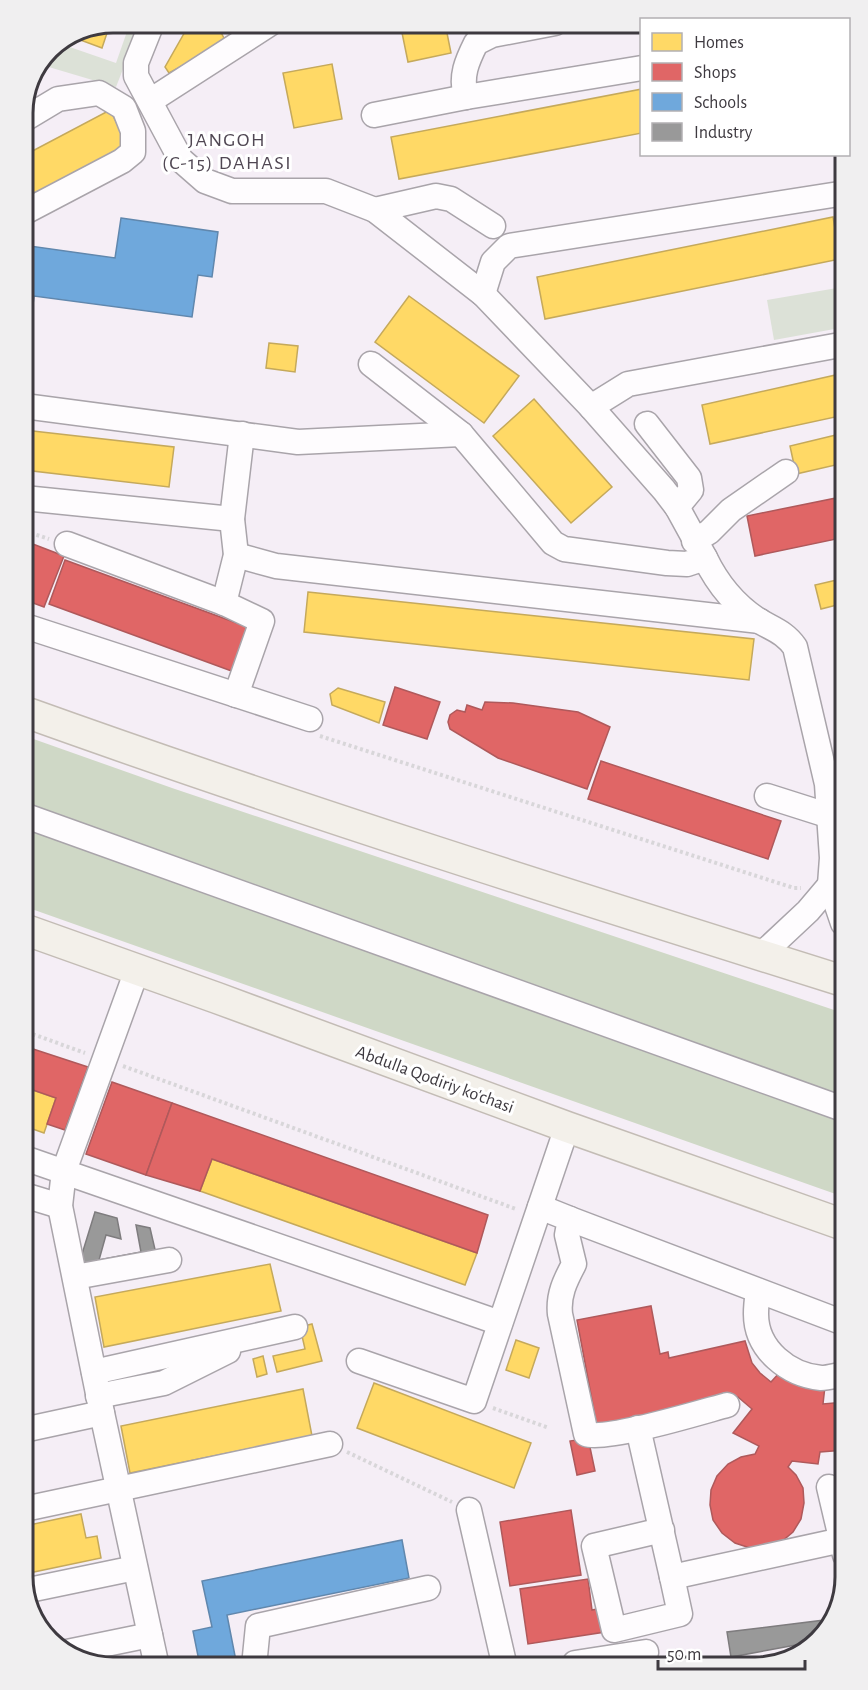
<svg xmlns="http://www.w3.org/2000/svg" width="868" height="1690" viewBox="0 0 868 1690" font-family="'Alegreya Sans',sans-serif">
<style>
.green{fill:#dce1d7}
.forest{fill:#cfd8c6}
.homes{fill:#ffd966;stroke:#c5a95b;stroke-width:1.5}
.shops{fill:#e06666;stroke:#af595b;stroke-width:1.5}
.schools{fill:#6fa8dc;stroke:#6087ad;stroke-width:1.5}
.industry{fill:#999;stroke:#7e7c7e;stroke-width:1.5}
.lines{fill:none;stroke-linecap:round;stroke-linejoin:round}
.minor-casing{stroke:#a9a4aa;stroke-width:27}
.major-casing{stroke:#c3bcb5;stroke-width:33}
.path{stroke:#d8d6d9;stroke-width:4;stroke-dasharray:3 3;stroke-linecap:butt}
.minor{stroke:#fefcfe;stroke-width:24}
.major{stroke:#f3f0ea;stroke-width:30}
.labels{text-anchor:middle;stroke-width:6;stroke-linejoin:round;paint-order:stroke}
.street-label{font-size:18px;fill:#3e3a40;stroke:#fff}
.neighbourhood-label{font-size:20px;letter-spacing:1.5px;fill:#504753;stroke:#fff}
.rim{fill:none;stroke:#3e3a40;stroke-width:3}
</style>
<rect width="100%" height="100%" fill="#f5eef6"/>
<g class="green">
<polygon points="130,23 141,23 116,87 42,65 49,49 61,44 116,63"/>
<polygon points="837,288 840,301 840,328 774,340 767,300"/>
</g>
<polygon class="forest" points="25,736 172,788 843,1013 844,1197 26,907"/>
<g class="homes">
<polygon points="190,23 216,23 226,42 169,73 165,67"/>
<polygon points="400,23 445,23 451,53 408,62"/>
<polygon points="110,24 102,48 75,38"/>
<polygon points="332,64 342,119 294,128 283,73"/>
<polygon points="642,89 642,133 399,179 391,137"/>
<polygon points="110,110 129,147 23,203 23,156"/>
<polygon points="833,217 840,259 545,319 537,277"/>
<polygon points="409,296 519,376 484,423 375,342"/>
<polygon points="269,343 298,346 295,372 266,368"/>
<polygon points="840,374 840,416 710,444 702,405"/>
<polygon points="534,399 612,487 571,523 493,436"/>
<polygon points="24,430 174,447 169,487 24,470"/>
<polygon points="840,434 840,464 796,474 790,446"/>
<polygon points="841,579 841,604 821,609 815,585"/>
<polygon points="308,592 754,639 749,680 304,632"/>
<polygon points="338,688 385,702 379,723 332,705 330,694"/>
<polygon points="27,1088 56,1098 44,1133 27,1127"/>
<polygon points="212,1159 477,1253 465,1285 200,1191"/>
<polygon points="270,1264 281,1311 104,1347 95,1297"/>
<polygon points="312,1324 322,1361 277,1372 273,1356 305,1349 300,1327"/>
<polygon points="516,1340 539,1348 529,1378 506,1370"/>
<polygon points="263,1356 267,1374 257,1377 253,1359"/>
<polygon points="374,1383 531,1443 514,1488 357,1428"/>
<polygon points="303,1389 312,1436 130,1473 121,1426"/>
<polygon points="81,1514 86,1538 97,1536 101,1558 29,1573 29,1525"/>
</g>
<g class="shops">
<polygon points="841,497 841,538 755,556 747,516"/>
<polygon points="25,541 64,556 44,607 25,600"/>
<polygon points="65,560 253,629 237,673 49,604"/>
<polygon points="395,687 440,702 427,739 383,725"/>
<polygon points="485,702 513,703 578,712 610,727 587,789 498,758 450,729 448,722 450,715 457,710 465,712 467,705 482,710"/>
<polygon points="601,761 781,821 768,859 588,799"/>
<polygon points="27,1047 88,1067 65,1130 47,1124 56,1098 27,1088"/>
<polygon points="112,1082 172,1103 146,1175 86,1154"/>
<polygon points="172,1103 488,1215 477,1253 212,1159 200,1191 146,1175"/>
<polygon points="651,1306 660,1354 668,1352 669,1358 745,1341 752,1363 760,1373 771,1382 780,1372 825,1386 823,1404 845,1402 845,1450 820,1452 818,1464 792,1461 788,1467 796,1475 803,1488 804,1503 801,1519 793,1532 781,1542 750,1548 735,1543 722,1533 713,1520 710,1505 711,1490 717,1476 728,1464 741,1457 755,1454 759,1446 733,1433 752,1409 738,1397 597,1427 577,1320"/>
<polygon points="588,1438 595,1471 577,1475 570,1441"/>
<polygon points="571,1510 581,1575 510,1586 500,1522"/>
<polygon points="588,1579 592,1610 602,1608 605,1632 528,1644 520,1589"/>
</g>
<g class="schools">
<polygon points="121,218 218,232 212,277 198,275 192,317 34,296 31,323 24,323 23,245 115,258"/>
<polygon points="402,1540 409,1578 227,1615 237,1666 200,1666 193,1631 212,1627 202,1581"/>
</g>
<g class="industry">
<polygon points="95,1212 117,1218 121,1239 106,1235 99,1260 141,1252 136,1225 150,1228 157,1258 78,1267"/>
<polygon points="833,1619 830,1627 812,1642 731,1657 727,1632"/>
</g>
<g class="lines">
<defs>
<g id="minor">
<polyline points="152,23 136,63 136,76 181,160 205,181 232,191 326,191 375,210 483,294 591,407 664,490 677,507 705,558 687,564 667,563 564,549 553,543 461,434 371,364"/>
<path d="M466,97C460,76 467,61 476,43L492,35L555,23"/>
<polyline points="150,101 271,23"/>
<polyline points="374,115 466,97 642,68"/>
<polyline points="23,120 58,99 99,93 124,108 133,131 133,152 122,161 23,213"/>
<polyline points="375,210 436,196 451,199 493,226"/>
<polyline points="483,294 493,262 509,246 839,194"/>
<polyline points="24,406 298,442 461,434"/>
<polyline points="591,407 628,384 840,345"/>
<polyline points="647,424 689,478 691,490 677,507"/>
<polyline points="24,498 232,519"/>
<polyline points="694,541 709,532 731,510 786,472"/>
<polyline points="67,544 224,603 262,621 236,695"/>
<polyline points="236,555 276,566 760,621"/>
<path d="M705,558C718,585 735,606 761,622C775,630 785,633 795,647L827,784L832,858L830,885L843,923"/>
<polyline points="224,603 236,555 232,519 242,434"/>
<polyline points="25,626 310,719"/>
<polyline points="767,796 830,816"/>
<polyline points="26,816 843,1109"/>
<polyline points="761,955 808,911 830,885"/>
<polyline points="137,970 64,1171 60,1206 102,1413 157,1667"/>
<polyline points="27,1159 500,1323"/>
<polyline points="27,1196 60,1206"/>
<path d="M540,1207L570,1219L567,1235L574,1264C565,1281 558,1295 560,1314L586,1434C607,1441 701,1412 727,1405"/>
<polyline points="570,1219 844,1323"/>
<polyline points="75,1277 169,1260"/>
<path d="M758,1291C757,1298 756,1307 756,1314C756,1350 789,1375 821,1378C829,1378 837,1375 845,1374"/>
<polyline points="359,1361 474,1401 567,1127"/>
<polyline points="94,1372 295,1327"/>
<polyline points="98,1396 164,1383 228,1351"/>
<polyline points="638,1428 672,1577 842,1540"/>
<polyline points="28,1429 102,1413"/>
<polyline points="829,1487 845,1555"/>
<polyline points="29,1508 330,1444"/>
<polyline points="469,1510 504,1663"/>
<polyline points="662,1530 594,1546 614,1630 680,1614 672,1577"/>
<polyline points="29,1590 135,1568"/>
<polyline points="67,1652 150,1635"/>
<polyline points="575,1663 646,1652"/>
<polyline points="254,1666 258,1626 428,1588"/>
</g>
<g id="major">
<path d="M25,712C295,809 569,895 843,981"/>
<polyline points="26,930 217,998 567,1127 844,1225"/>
</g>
</defs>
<use href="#minor" class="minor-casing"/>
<use href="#major" class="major-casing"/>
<g class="path">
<polyline points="25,531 49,539"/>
<polyline points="320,736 794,888 801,888"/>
<polyline points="27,1032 85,1053"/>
<polyline points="123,1066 516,1209"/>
<polyline points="493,1408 549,1428"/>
<polyline points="347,1452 452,1502"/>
</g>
<use href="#minor" class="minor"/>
<use href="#major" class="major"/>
</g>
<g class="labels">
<g class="street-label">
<text transform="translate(435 1079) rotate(20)" y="6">Abdulla Qodiriy ko'chasi</text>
</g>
<g class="neighbourhood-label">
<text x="227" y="146">JANGOH<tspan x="227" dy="23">(C-15) DAHASI</tspan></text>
</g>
</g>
<path d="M0 0H868V1690H0ZM113 33H755A80 80 0 0 1 835 113V1577A80 80 0 0 1 755 1657H113A80 80 0 0 1 33 1577V113A80 80 0 0 1 113 33Z" fill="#f0eff0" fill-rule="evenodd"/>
<path class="rim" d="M113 33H755A80 80 0 0 1 835 113V1577A80 80 0 0 1 755 1657H113A80 80 0 0 1 33 1577V113A80 80 0 0 1 113 33Z"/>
<rect x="640" y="18" width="210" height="138" fill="#ffffff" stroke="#b2b0b3" stroke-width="1.5"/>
<rect x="652" y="33" width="30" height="18" fill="#ffd966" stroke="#b2b0b3" stroke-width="1.5"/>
<text x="694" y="48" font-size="18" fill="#3e3a40">Homes</text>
<rect x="652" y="63" width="30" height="18" fill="#e06666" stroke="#b2b0b3" stroke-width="1.5"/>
<text x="694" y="78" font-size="18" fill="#3e3a40">Shops</text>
<rect x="652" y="93" width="30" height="18" fill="#6fa8dc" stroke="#b2b0b3" stroke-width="1.5"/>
<text x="694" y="108" font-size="18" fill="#3e3a40">Schools</text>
<rect x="652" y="123" width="30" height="18" fill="#999999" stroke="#b2b0b3" stroke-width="1.5"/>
<text x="694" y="138" font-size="18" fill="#3e3a40">Industry</text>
<path d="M658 1660v9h147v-9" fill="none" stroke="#3e3a40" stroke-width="3"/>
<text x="667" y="1660" font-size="18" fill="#3e3a40" stroke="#ffffff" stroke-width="4.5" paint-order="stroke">50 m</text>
</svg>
